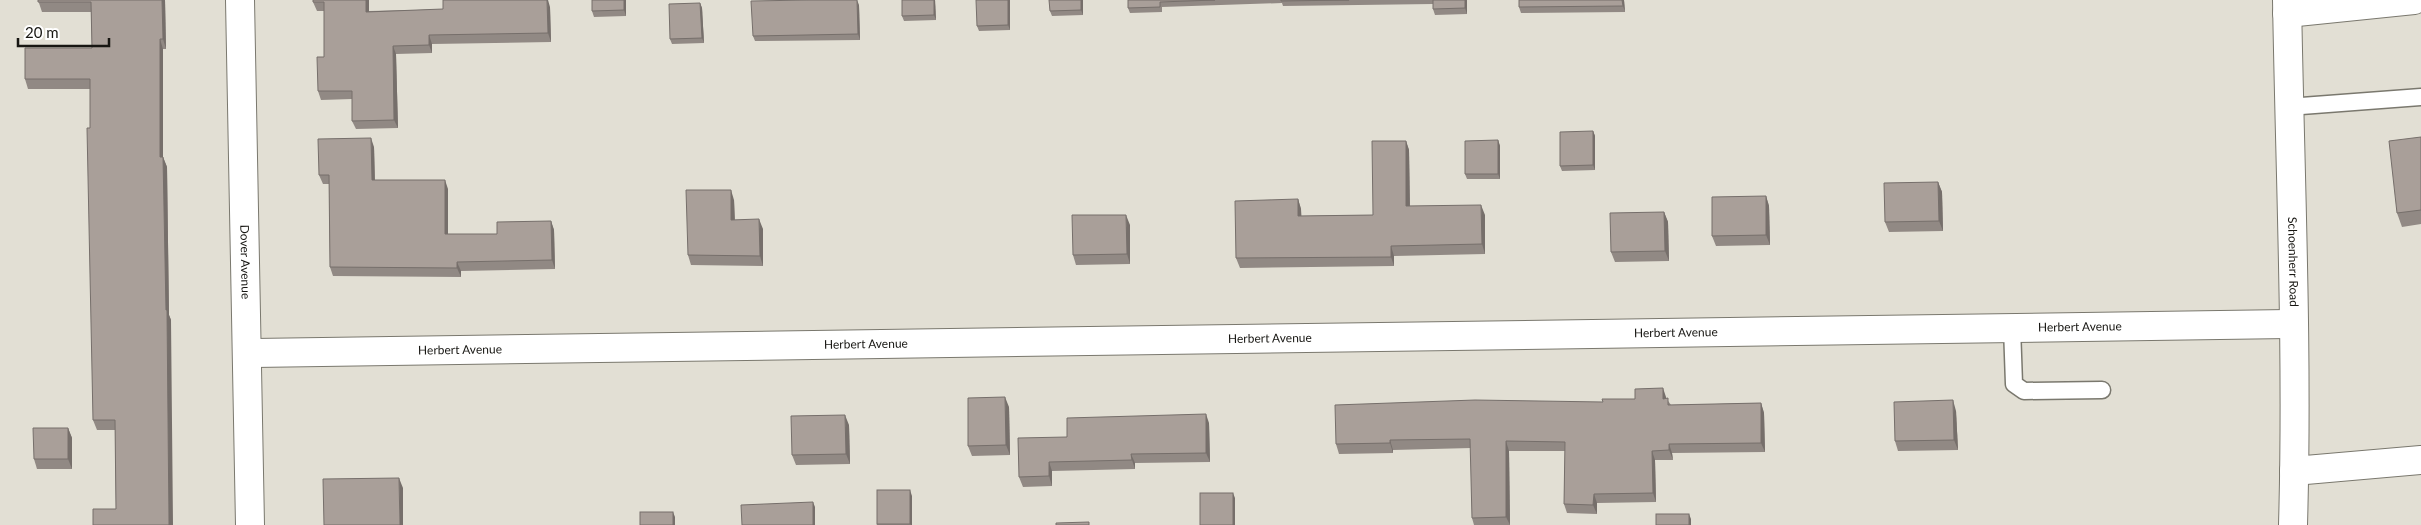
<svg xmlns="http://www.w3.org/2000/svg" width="2421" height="525" viewBox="0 0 2421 525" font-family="Lato,sans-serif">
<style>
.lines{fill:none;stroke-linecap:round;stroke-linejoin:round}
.lane-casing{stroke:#7a786e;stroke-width:19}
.street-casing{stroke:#7a786e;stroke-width:30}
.secondary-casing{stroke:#7a786e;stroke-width:30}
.lane{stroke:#fff;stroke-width:16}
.street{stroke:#fff;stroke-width:28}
.secondary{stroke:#fff;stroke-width:28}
.wall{fill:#918984}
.shaded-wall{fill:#766f6b}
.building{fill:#a99f99;stroke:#766f6b}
.labels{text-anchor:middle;stroke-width:4;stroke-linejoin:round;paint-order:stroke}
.street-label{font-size:12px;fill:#171612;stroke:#fff}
</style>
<rect width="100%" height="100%" fill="#e2dfd4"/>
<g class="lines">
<defs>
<g id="lane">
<polyline points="2288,107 2421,97"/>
<polyline points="2012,327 2014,384 2024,391 2102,390"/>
</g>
<g id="street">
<path id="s1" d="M240,0L250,525"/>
<polyline points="2287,13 2414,0"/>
<path id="s2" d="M248,353L2293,324"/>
<polyline points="2294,471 2421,460"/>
</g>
<g id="secondary">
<path id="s3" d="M2287,0C2290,175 2298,350 2293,525"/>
</g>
</defs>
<use href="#lane" class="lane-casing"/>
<use href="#street" class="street-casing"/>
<use href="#secondary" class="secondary-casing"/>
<use href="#lane" class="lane"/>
<use href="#street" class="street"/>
<use href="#secondary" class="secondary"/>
</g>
<g class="wall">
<polygon points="38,0 165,0 166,49 163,49 163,157 167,167 169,315 171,320 116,509 115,430 97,430 93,420 90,89 28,89 25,79 92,48 91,12 42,12"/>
<polygon points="313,0 369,0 369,11 550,7 551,42 432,44 432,53 396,54 398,128 356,129 352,121 352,99 321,100 318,91 324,57 324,11 317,11 313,2"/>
<polygon points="626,0 626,16 594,17 592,11"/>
<polygon points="902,0 935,0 936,20 904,21 902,16"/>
<polygon points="1010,0 1010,30 979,31 977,26"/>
<polygon points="1049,0 1083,0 1083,15 1052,16 1050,11"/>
<polygon points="1128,0 1467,0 1467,14 1435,15 1433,9 1433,4 1283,6 1282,3 1162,7 1162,12 1130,13 1128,8"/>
<polygon points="1519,0 1624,0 1625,12 1521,13 1519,7"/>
<polygon points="700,3 702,8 704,43 672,44 670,39"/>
<polygon points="859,5 860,40 755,41 753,36"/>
<polygon points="1593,131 1595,136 1595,170 1562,171 1560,166"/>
<polygon points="2421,137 2421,224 2402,227 2397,213"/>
<polygon points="1498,140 1500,146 1500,179 1467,179 1465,174"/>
<polygon points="1406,141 1409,150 1410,206 1485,215 1485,254 1394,256 1394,266 1240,268 1236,258 1298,199 1301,209 1301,216 1373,215"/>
<polygon points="374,147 375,180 448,189 448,234 497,234 551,221 554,230 555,269 461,271 461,277 333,276 330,267 329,184 323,184 319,175"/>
<polygon points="1938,182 1942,192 1943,231 1889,232 1885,222"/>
<polygon points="1766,196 1769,206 1770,245 1716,246 1712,236"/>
<polygon points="734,200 735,220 763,229 763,266 691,265 688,255"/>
<polygon points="1664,212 1668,222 1669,261 1615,262 1611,252"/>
<polygon points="1130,225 1130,264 1076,265 1073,255"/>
<polygon points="1666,397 1666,398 1671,405 1761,403 1764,413 1765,452 1672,453 1673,460 1655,460 1656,502 1597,503 1597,514 1567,513 1564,504 1565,451 1509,451 1510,525 1474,525 1472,518 1471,448 1393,450 1393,453 1339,454 1336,444 1603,402"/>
<polygon points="1009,407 1010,455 972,456 968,446"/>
<polygon points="1956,411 1958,450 1898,451 1895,441"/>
<polygon points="1209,423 1210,462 1135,463 1135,469 1052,471 1052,486 1023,487 1019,477 1067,437"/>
<polygon points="849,425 850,464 796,465 792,455"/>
<polygon points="68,428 72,438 72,469 37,469 34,459"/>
<polygon points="912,496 912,525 877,525 877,524"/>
</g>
<g class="shaded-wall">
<polygon points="162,0 165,0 166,49 163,39"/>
<polygon points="366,0 369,0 369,20 366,12"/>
<polygon points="547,0 548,0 550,7 551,42 548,33"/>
<polygon points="624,0 626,0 626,16 624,10"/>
<polygon points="857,0 859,5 860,40 858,34"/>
<polygon points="934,0 935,0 936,20 934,15"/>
<polygon points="1008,0 1010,0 1010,30 1008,25"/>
<polygon points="1081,0 1083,0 1083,15 1081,10"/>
<polygon points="1465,0 1467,0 1467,14 1465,8"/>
<polygon points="1622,0 1624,0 1625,12 1623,6"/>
<polygon points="700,3 702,8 704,43 702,38"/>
<polygon points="429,35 432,44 432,53 429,45"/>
<polygon points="160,39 163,49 163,167 160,157"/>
<polygon points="393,46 396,54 398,128 394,120"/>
<polygon points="1593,131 1595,136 1595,170 1593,165"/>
<polygon points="371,138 374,147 375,189 372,180"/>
<polygon points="1498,140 1500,146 1500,179 1498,174"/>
<polygon points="1406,141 1409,150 1410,216 1406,206"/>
<polygon points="163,157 167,167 169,315 171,320 173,525 169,525"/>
<polygon points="445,180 448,189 448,243 445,234"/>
<polygon points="1938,182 1942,192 1943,231 1939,221"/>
<polygon points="731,190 734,200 735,230 731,220"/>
<polygon points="1766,196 1769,206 1770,245 1766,235"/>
<polygon points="1298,199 1301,209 1302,226 1298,216"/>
<polygon points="1481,205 1485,215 1485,254 1482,244"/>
<polygon points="1664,212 1668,222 1669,261 1665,251"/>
<polygon points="1126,215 1130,225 1130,264 1127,254"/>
<polygon points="759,219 763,229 763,266 760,256"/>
<polygon points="551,221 554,230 555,269 552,260"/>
<polygon points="1391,246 1394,256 1394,266 1391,257"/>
<polygon points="457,262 461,271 461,277 457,268"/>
<polygon points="1663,388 1666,397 1667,408 1663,399"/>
<polygon points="1005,397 1009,407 1010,455 1006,445"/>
<polygon points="1953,400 1956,411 1958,450 1954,440"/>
<polygon points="1761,403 1764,413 1765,452 1761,443"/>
<polygon points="1206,414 1209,423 1210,462 1206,453"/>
<polygon points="845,415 849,425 850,464 846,454"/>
<polygon points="68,428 72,438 72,469 68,459"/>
<polygon points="1390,440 1393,450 1393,453 1390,443"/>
<polygon points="1506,441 1509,451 1510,525 1506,517"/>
<polygon points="1669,444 1672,453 1673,460 1669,450"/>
<polygon points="1652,451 1655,460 1656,502 1653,493"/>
<polygon points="1131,454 1135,463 1135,469 1132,460"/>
<polygon points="1049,462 1052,471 1052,486 1049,476"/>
<polygon points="399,478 403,488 403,525 400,525"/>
<polygon points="910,490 912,496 912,525 911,525 910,524"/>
<polygon points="1233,493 1235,498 1235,525 1233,525"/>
<polygon points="1594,494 1597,503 1597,514 1593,505"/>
<polygon points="813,502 815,507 815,525 813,525"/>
<polygon points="673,512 675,517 675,525 673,525"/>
<polygon points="1689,514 1691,519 1691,525 1689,525"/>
</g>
<g class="building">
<polygon points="38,0 162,0 163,39 160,39 160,157 163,157 166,310 167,310 169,525 93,525 93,509 116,509 115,420 93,420 87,128 90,128 90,79 25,79 25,48 92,48 91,2 38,2"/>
<polygon points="313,0 366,0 366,12 443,9 443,0 547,0 548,33 429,35 429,45 393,46 394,120 352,121 352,91 318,91 317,57 324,57 324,2 313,2"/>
<polygon points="592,0 624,0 624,10 592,11"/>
<polygon points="809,0 857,0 858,34 753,36 751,1"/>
<polygon points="902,0 934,0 934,15 902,16"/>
<polygon points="976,0 1008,0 1008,25 977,26"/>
<polygon points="1049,0 1081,0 1081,10 1050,11"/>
<polygon points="1128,0 1215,0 1160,2 1160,7 1128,8"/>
<polygon points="1281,0 1349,0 1281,1"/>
<polygon points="1433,0 1465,0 1465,8 1433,9"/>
<polygon points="1519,0 1622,0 1623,6 1519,7"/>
<polygon points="700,3 702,38 670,39 669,4"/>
<polygon points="1593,131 1593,165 1560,166 1560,132"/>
<polygon points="2421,137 2421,210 2397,213 2389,141"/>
<polygon points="371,138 372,180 445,180 445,234 497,234 497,222 551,221 552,260 457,262 457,268 330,267 329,175 319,175 318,139"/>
<polygon points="1498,140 1498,174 1465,174 1465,141"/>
<polygon points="1372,141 1406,141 1406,206 1481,205 1482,244 1391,246 1391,257 1236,258 1235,201 1298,199 1298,216 1373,215"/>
<polygon points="1938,182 1939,221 1885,222 1884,183"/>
<polygon points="686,190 731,190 731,220 759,219 760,256 688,255"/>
<polygon points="1766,196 1766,235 1712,236 1712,197"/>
<polygon points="1664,212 1665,251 1611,252 1610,213"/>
<polygon points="1072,215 1126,215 1127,254 1073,255"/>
<polygon points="1663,388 1663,399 1668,398 1668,405 1761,403 1761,443 1669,444 1669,450 1652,451 1653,493 1594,494 1593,505 1564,504 1565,442 1506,441 1506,517 1472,518 1470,439 1390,440 1390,443 1336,444 1335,405 1475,400 1603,402 1602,399 1635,399 1635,389"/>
<polygon points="1005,397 1006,445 968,446 968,398"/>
<polygon points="1953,400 1954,440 1895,441 1894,402"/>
<polygon points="1206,414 1206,453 1131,454 1132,460 1049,462 1049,476 1019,477 1018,438 1067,437 1067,418"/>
<polygon points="845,415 846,454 792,455 791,416"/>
<polygon points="33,428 68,428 68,459 34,459"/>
<polygon points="399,478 400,525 324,525 323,479"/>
<rect x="877" y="490" width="33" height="34"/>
<rect x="1200" y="493" width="33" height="32"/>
<polygon points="813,502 813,525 742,525 741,505"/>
<rect x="640" y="512" width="33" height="13"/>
<rect x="1656" y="514" width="33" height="11"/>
<polygon points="1089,522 1089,525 1056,525 1056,523"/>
</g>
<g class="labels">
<g class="street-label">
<text dy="4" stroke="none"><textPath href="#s1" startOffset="262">Dover Avenue</textPath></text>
<text dy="4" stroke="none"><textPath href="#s3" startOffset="262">Schoenherr Road</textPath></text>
<text dy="4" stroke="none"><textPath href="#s2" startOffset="1832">Herbert Avenue</textPath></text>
<text dy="4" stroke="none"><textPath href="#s2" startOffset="1428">Herbert Avenue</textPath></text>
<text dy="4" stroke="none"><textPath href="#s2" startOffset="1022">Herbert Avenue</textPath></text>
<text dy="4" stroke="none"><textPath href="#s2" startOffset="618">Herbert Avenue</textPath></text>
<text dy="4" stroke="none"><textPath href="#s2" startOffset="212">Herbert Avenue</textPath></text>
</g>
</g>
<path d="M18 38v8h91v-8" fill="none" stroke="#171612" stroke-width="2.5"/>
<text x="25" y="38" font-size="15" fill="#171612" stroke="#ffffff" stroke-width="4" paint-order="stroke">20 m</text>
</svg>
